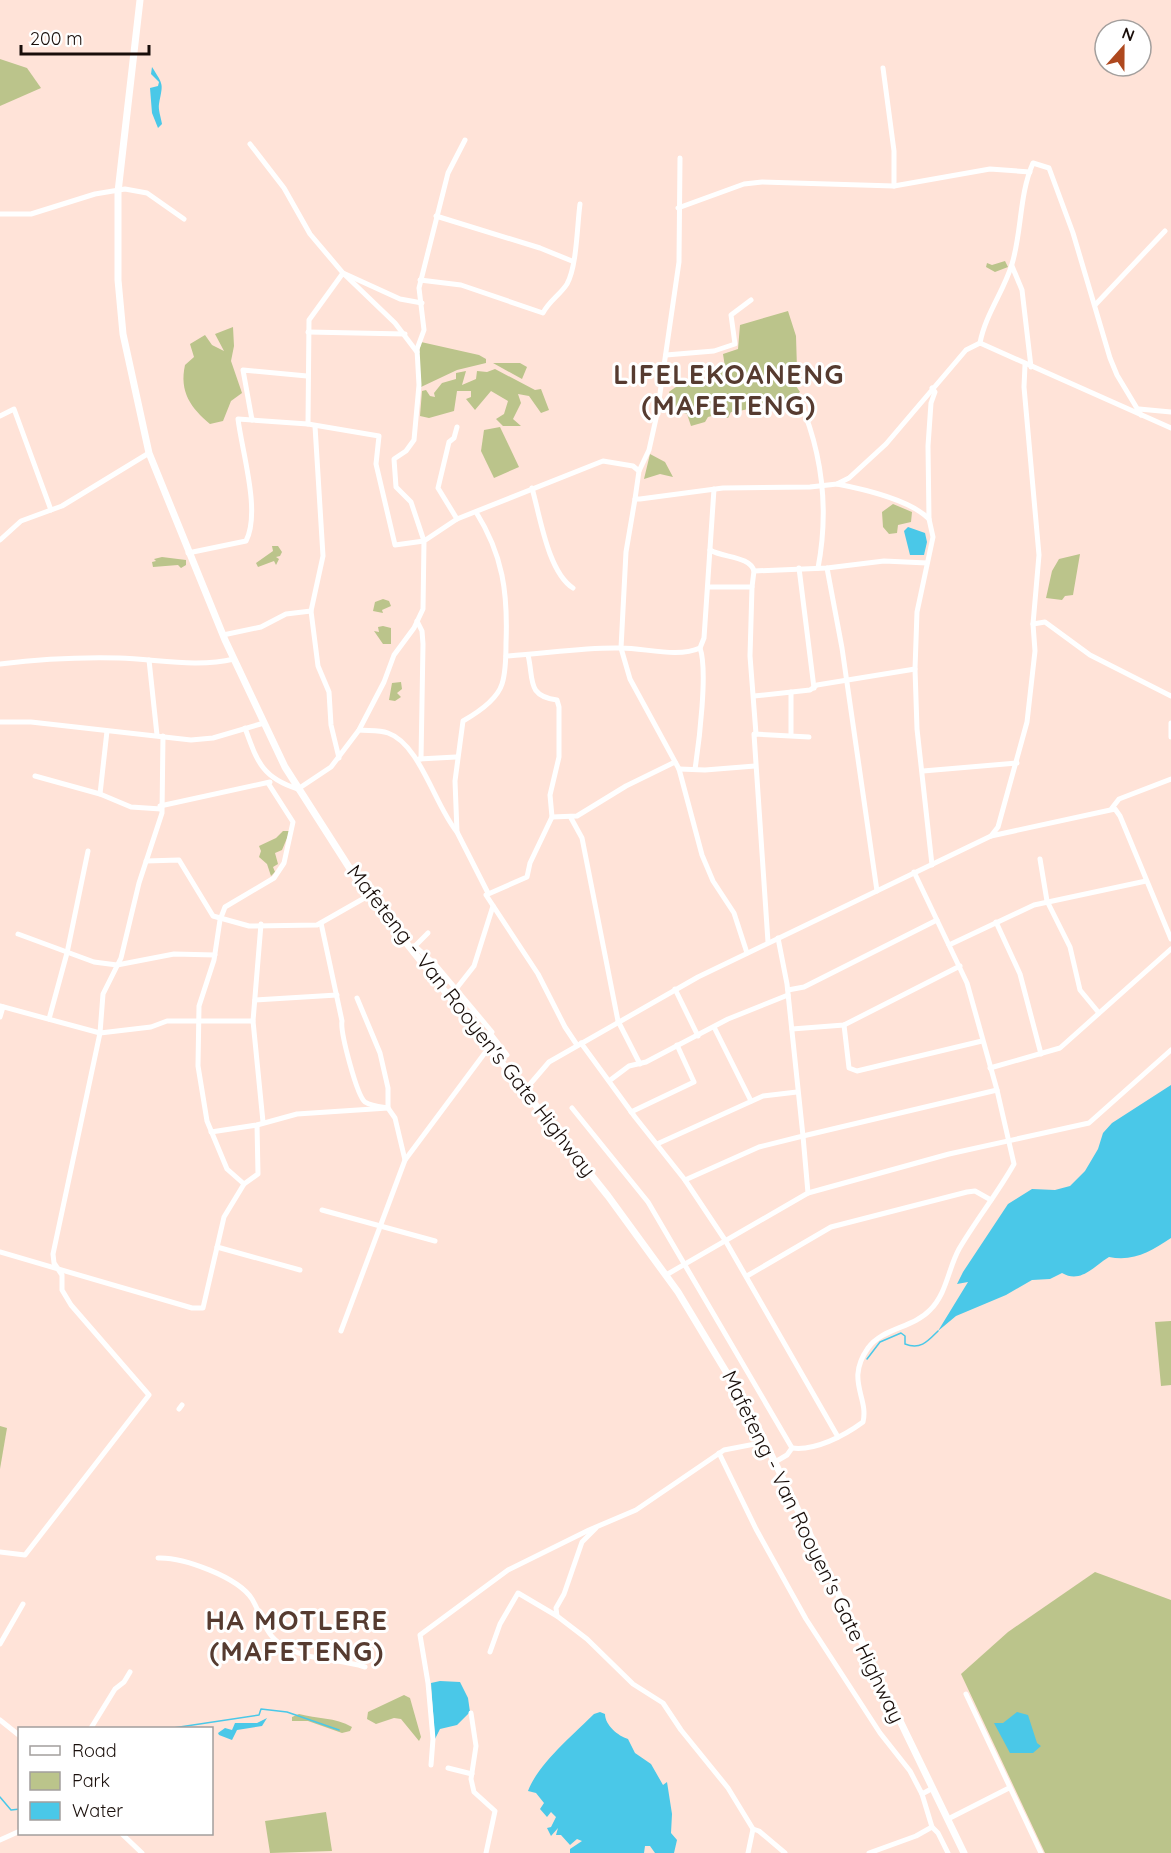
<svg xmlns="http://www.w3.org/2000/svg" width="1171" height="1853" viewBox="0 0 1171 1853" font-family="Quicksand,sans-serif">
<style>
.green{fill:#bbc48b}
.water{fill:#4ac8e8}
.lines{fill:none;stroke-linecap:round;stroke-linejoin:round}
.stream{stroke:#4ac8e8;stroke-width:1.5}
.minor{stroke:#fff;stroke-width:5}
.major{stroke:#fff;stroke-width:7}
.labels{text-anchor:middle;stroke-width:6;stroke-linejoin:round;paint-order:stroke}
.street-label{font-size:21px;fill:#190e0a;stroke:#fff}
.district-label{font-size:27px;font-weight:bold;letter-spacing:1.5px;fill:#563b30;stroke:#fff}
</style>
<rect width="100%" height="100%" fill="#ffe3d8"/>
<g class="green">
<polygon points="0,59 27,68 41,88 0,106"/>
<polygon points="1005,261 1008,267 995,272 986,267 987,263 992,265"/>
<path d="M788,311L796,336L797,369L790,377L800,392L788,402C768,400 752,410 731,412L728,418L719,414L708,417L705,422L691,426L687,414L677,411L669,392C685,379 697,382 715,381L714,373L725,367L723,354L738,349L740,325Z"/>
<path d="M233,327L234,346L231,361L242,393L231,401L223,421L210,424C191,408 179,392 185,365L194,357L190,344L205,335L212,345L224,351L215,334Z"/>
<polygon points="421,342 479,355 486,359 486,363 457,370 421,387 419,353"/>
<polygon points="493,363 520,363 527,367 522,379"/>
<polygon points="495,369 535,390 541,389 549,410 541,413 529,396 518,394 521,403 513,419 521,426 503,426 496,419 504,414 508,401 491,391 475,410 466,399 471,397 471,391 457,391 454,411 429,418 420,416 422,391 426,390 430,396 435,397 434,393 442,383 456,379 456,373 466,371 462,385 476,379 477,371 487,372"/>
<polygon points="500,427 519,467 494,478 481,451 484,430"/>
<polygon points="650,454 665,462 673,477 660,474 644,479"/>
<polygon points="893,504 912,512 911,522 898,525 897,533 889,534 883,527 882,512"/>
<polygon points="272,546 278,546 282,552 280,556 276,557 279,559 276,565 274,561 258,567 256,563 273,551"/>
<polygon points="1080,554 1073,595 1065,596 1062,600 1046,598 1052,571 1059,559"/>
<polygon points="162,557 186,560 186,565 181,568 178,565 153,567 152,562 156,561 154,559"/>
<polygon points="383,599 389,601 391,606 382,610 383,613 373,611 375,602"/>
<polygon points="383,626 391,628 391,644 383,644 374,631 379,632 378,627"/>
<polygon points="401,682 402,689 397,693 401,697 395,701 389,700 392,683"/>
<polygon points="283,831 290,831 282,850 275,853 278,864 273,867 275,872 271,876 267,864 259,857 261,851 259,846 276,838"/>
<polygon points="1171,1321 1171,1385 1161,1386 1155,1322"/>
<polygon points="0,1426 7,1428 0,1469"/>
<polygon points="1095,1572 1171,1600 1171,1853 1045,1853 961,1674 1008,1632"/>
<polygon points="404,1695 410,1698 421,1737 419,1741 401,1719 394,1718 376,1724 367,1719 368,1712"/>
<path d="M299,1714C317,1719 335,1717 352,1727L350,1731L342,1733L308,1721H292V1717Z"/>
<polygon points="326,1812 332,1851 270,1853 265,1821"/>
</g>
<g class="water">
<path d="M152,67C164,86 163,83 159,104C158,109 161,118 162,124L158,128L152,113L150,88L158,86L159,82L151,74Z"/>
<polygon points="908,527 925,533 927,542 924,555 910,555 904,531"/>
<path d="M1171,1085V1238C1151,1251 1134,1262 1109,1257C1094,1266 1081,1284 1062,1273L1050,1279L1032,1280L1006,1295L956,1316L938,1331L968,1282L957,1284L963,1272L1008,1204L1032,1189L1055,1190L1070,1186L1085,1171L1098,1149L1103,1133L1112,1123Z"/>
<polygon points="440,1681 460,1682 468,1698 470,1712 457,1725 440,1729 435,1739 431,1683"/>
<path d="M600,1712L605,1714C605,1725 618,1736 628,1739L635,1753L651,1764L663,1785L667,1782L672,1814L671,1833L677,1840L674,1853H655L650,1846H645L644,1853H570V1849L582,1841L577,1839L570,1845L561,1835H556L558,1828L551,1836L547,1828L551,1827L556,1817L551,1812L547,1817L540,1809L544,1803L536,1793L528,1791C538,1764 574,1734 594,1714Z"/>
<polygon points="1017,1712 1028,1715 1037,1743 1041,1746 1033,1753 1010,1753 994,1723 1003,1723"/>
<polygon points="267,1718 262,1726 237,1730 232,1740 219,1735 218,1733 225,1728 232,1730 235,1723 257,1723"/>
</g>
<g class="lines">
<g class="stream">
<path d="M867,1359L880,1342L901,1333L905,1336V1344C921,1350 928,1341 938,1331"/>
<polyline points="173,1728 259,1715 261,1709 287,1712 339,1730"/>
<polyline points="0,1797 11,1810 20,1809"/>
</g>
<g class="minor">
<polyline points="883,68 894,151 894,186"/>
<polyline points="250,144 284,188 310,234 343,273 400,299 422,303"/>
<polyline points="678,208 744,184 762,182 894,186 990,169 1030,172"/>
<polyline points="0,214 31,214 95,194 125,189 147,193 184,219"/>
<polyline points="436,216 540,248 572,261"/>
<polyline points="1012,266 1022,290 1031,367"/>
<path d="M420,280L461,285L543,313C549,301 560,295 567,284C577,266 577,226 580,204"/>
<polyline points="1096,304 1165,231"/>
<polyline points="308,332 405,334"/>
<path d="M980,343C985,315 1004,291 1012,264C1022,231 1019,195 1033,163L1049,168L1073,233L1110,358L1117,375L1141,415"/>
<polyline points="666,355 714,351 735,344 731,315 751,300"/>
<path d="M799,399C822,452 829,510 818,568"/>
<polyline points="1139,409 1171,412"/>
<polyline points="0,416 14,409 51,510"/>
<polyline points="252,420 243,370 307,376"/>
<polyline points="308,424 309,320 343,273 395,323 417,352"/>
<polyline points="315,426 323,556 311,611 318,666 329,692 331,725 339,758"/>
<polyline points="639,471 649,450 657,414 679,262 680,158"/>
<path d="M837,484C863,489 910,500 929,519"/>
<path d="M532,488C540,516 548,572 573,588"/>
<polyline points="635,499 626,552 621,648 630,679 679,769 702,855 713,881 734,913 747,953"/>
<path d="M476,512C503,555 508,593 506,643C506,656 506,672 502,684C497,700 477,713 463,721L455,781L457,832L488,893"/>
<polyline points="457,519 438,488 449,442 454,438 457,427"/>
<polyline points="0,540 21,521 62,506 149,453"/>
<path d="M710,550C723,558 750,556 754,571L827,568L884,561L927,563"/>
<path d="M188,553L246,541C261,512 242,452 238,419L308,424L379,436L376,464L395,545L424,541L411,502L396,487L394,459L406,451L414,440L419,385L417,349L424,330L419,288L448,173L465,140"/>
<polyline points="799,568 814,688"/>
<polyline points="827,568 842,648 877,891"/>
<polyline points="709,587 752,587 754,571"/>
<polyline points="752,587 750,656 756,734"/>
<polyline points="417,621 422,631 423,644 421,759"/>
<polyline points="1033,624 1045,622 1090,655 1171,696"/>
<polyline points="223,635 261,627 286,614 311,611"/>
<path d="M528,655C534,679 526,696 557,700L559,707V757L550,795L552,817L530,863L527,877L486,895L538,974L565,1027L577,1045"/>
<path d="M506,656C544,654 582,647 621,648C645,648 678,658 700,648L704,638L714,489"/>
<polyline points="149,660 157,735"/>
<path d="M0,664C40,659 79,657 119,658C157,659 196,668 234,659"/>
<polyline points="754,696 810,690 817,685 915,669"/>
<polyline points="0,722 31,722 191,740 213,738 264,723"/>
<polyline points="1171,723 1171,737"/>
<path d="M245,728C257,761 262,778 298,789L331,767L359,730L384,682L394,655L414,628L423,609L424,541L457,519L603,461L633,466L639,471L635,499H640L723,488L810,487L837,484L849,478L886,444L966,350L980,343L1171,428"/>
<path d="M359,730C368,731 379,730 388,733C420,744 435,806 457,832"/>
<polyline points="791,734 791,692"/>
<polyline points="419,759 456,757"/>
<polyline points="679,769 705,770 755,766"/>
<path d="M695,769C699,743 708,670 700,648"/>
<polyline points="923,771 1017,763"/>
<polyline points="35,776 100,794 131,807 161,809"/>
<polyline points="100,794 107,731"/>
<polyline points="160,806 270,782"/>
<polyline points="1112,808 1119,799 1171,779"/>
<polyline points="552,817 577,816 626,786 675,762"/>
<polyline points="571,818 582,838 618,1021 640,1064"/>
<polyline points="991,836 1115,809 1120,816 1171,939"/>
<polyline points="1040,859 1047,901 1070,947 1080,990 1099,1013"/>
<polyline points="146,861 179,860 213,916 249,926 317,925 368,896"/>
<polyline points="932,865 917,729 915,669 917,612 933,537 929,519 928,446 931,403 935,392 932,388"/>
<polyline points="996,922 1020,974 1041,1054"/>
<path d="M321,923L342,1021C340,1032 357,1096 365,1102C371,1106 382,1107 388,1108L395,1118L405,1160"/>
<polyline points="261,924 253,1021 263,1122"/>
<polyline points="18,934 94,962 117,965 174,954 215,955"/>
<polyline points="768,942 754,734 809,737"/>
<polyline points="949,945 1034,905 1146,881"/>
<polyline points="415,946 435,964 492,1032 485,1041"/>
<polyline points="413,948 428,933"/>
<polyline points="456,989 474,966 493,906"/>
<polyline points="675,989 698,1036"/>
<polyline points="788,990 804,987 937,920"/>
<polyline points="255,1000 337,995"/>
<polyline points="0,1006 100,1033 151,1027 167,1021 253,1021"/>
<polyline points="0,1017 3,1007"/>
<polyline points="49,1019 67,953 88,851"/>
<polyline points="844,1025 849,1068 857,1071 982,1041"/>
<polyline points="714,1027 751,1101"/>
<polyline points="792,1029 844,1025 960,966"/>
<polyline points="490,1033 507,1055"/>
<polyline points="581,1043 635,1117 685,1180 725,1240 838,1437"/>
<polyline points="990,1068 1060,1048 1171,949"/>
<polyline points="609,1081 629,1066 646,1062 728,1019 788,995"/>
<polyline points="525,1090 549,1062 698,977 991,836 998,827 1027,722 1035,651 1033,624 1039,555 1024,387 1025,365"/>
<polyline points="572,1108 648,1202 792,1448"/>
<polyline points="631,1112 694,1082 677,1045"/>
<polyline points="211,1132 257,1125 297,1114 388,1108 388,1088 380,1053 357,998"/>
<polyline points="657,1144 763,1096 797,1092"/>
<polyline points="685,1180 759,1147 803,1136 787,984 778,938"/>
<polyline points="244,1184 227,1169 207,1121 198,1066 199,1006 214,960 220,920 225,907 274,878 284,863 293,822 268,783"/>
<polyline points="808,1193 949,1154 1089,1123 1171,1050"/>
<polyline points="322,1210 435,1241"/>
<polyline points="217,1247 300,1270"/>
<polyline points="0,1252 192,1308 203,1308 224,1217 244,1184 258,1174 257,1125"/>
<polyline points="666,1275 808,1193 803,1136 997,1090"/>
<polyline points="747,1276 831,1227 967,1192 975,1191 991,1200"/>
<polyline points="341,1331 405,1160 490,1046"/>
<polyline points="179,1409 182,1405"/>
<path d="M792,1448C815,1451 844,1436 863,1422C869,1397 845,1381 868,1348C882,1328 913,1328 930,1310C947,1293 948,1269 959,1249C976,1220 997,1194 1014,1164L997,1090L967,983L914,872"/>
<polyline points="719,1453 756,1529 806,1619 880,1733 910,1771 922,1794 933,1788"/>
<polyline points="775,1462 787,1455 792,1448"/>
<polyline points="0,1552 25,1555 149,1395 71,1305 62,1290 62,1275 54,1263 53,1254 100,1033 103,994 121,958 139,883 162,813 163,736"/>
<path d="M158,1558C183,1557 238,1577 252,1599C260,1612 265,1633 278,1642C307,1663 334,1657 365,1667"/>
<polyline points="557,1616 556,1608 564,1594 582,1542 596,1528"/>
<polyline points="0,1644 23,1604"/>
<polyline points="490,1652 500,1624 518,1593 557,1616 587,1639 633,1684 663,1703 681,1730 728,1788 753,1829 759,1831 785,1853"/>
<polyline points="966,1694 1041,1853"/>
<polyline points="471,1713 476,1746 471,1779 474,1792 495,1811 486,1853"/>
<polyline points="0,1720 20,1736"/>
<polyline points="91,1728 115,1689 124,1682 130,1672"/>
<polyline points="431,1765 433,1739 428,1683 420,1635 508,1570 589,1530 636,1510 724,1450 765,1442"/>
<polyline points="448,1768 472,1774"/>
<polyline points="948,1819 1009,1788"/>
<polyline points="932,1827 938,1833 948,1853"/>
<polyline points="122,1834 142,1853"/>
<polyline points="0,1840 20,1831"/>
<polyline points="748,1853 753,1829"/>
<polyline points="869,1853 916,1836 932,1827 922,1794"/>
</g>
<polyline class="major" points="140,0 118,192 118,280 123,334 149,453 225,640 285,767 361,886 608,1196 678,1292 751,1413 964,1853"/>
</g>
<g class="labels">
<g class="street-label">
<text transform="translate(471 1021) rotate(52)" y="7">Mafeteng - Van Rooyen's Gate Highway</text>
<text transform="translate(813 1547) rotate(64)" y="7">Mafeteng - Van Rooyen's Gate Highway</text>
</g>
<g class="district-label">
<text x="729" y="384">LIFELEKOANENG<tspan x="729" dy="31">(MAFETENG)</tspan></text>
<text x="297" y="1630">HA MOTLERE<tspan x="297" dy="31">(MAFETENG)</tspan></text>
</g>
</g>
<rect x="18" y="1727" width="195" height="108" fill="#ffffff" stroke="#a39f9d" stroke-width="1.5"/>
<rect x="30" y="1746" width="30" height="9" fill="#ffffff" stroke="#a39f9d" stroke-width="1.5"/>
<text x="72" y="1757" font-size="18" fill="#190e0a">Road</text>
<rect x="30" y="1772" width="30" height="18" fill="#bbc48b" stroke="#a39f9d" stroke-width="1.5"/>
<text x="72" y="1787" font-size="18" fill="#190e0a">Park</text>
<rect x="30" y="1802" width="30" height="18" fill="#4ac8e8" stroke="#a39f9d" stroke-width="1.5"/>
<text x="72" y="1817" font-size="18" fill="#190e0a">Water</text>
<g transform="translate(1123 48) rotate(21)"><circle r="28" fill="#ffffff" stroke="#a39f9d" stroke-width="1.5"/>
<path d="M0-4.5L10 22L0 15L-10 22Z" fill="#ae481e"/>
<text y="-9" font-size="16" font-weight="bold" text-anchor="middle" fill="#190e0a">N</text>
</g>
<path d="M21 45v9h128v-9" fill="none" stroke="#190e0a" stroke-width="3"/>
<text x="30" y="45" font-size="18" fill="#190e0a" stroke="#ffffff" stroke-width="4.5" paint-order="stroke">200 m</text>
</svg>
